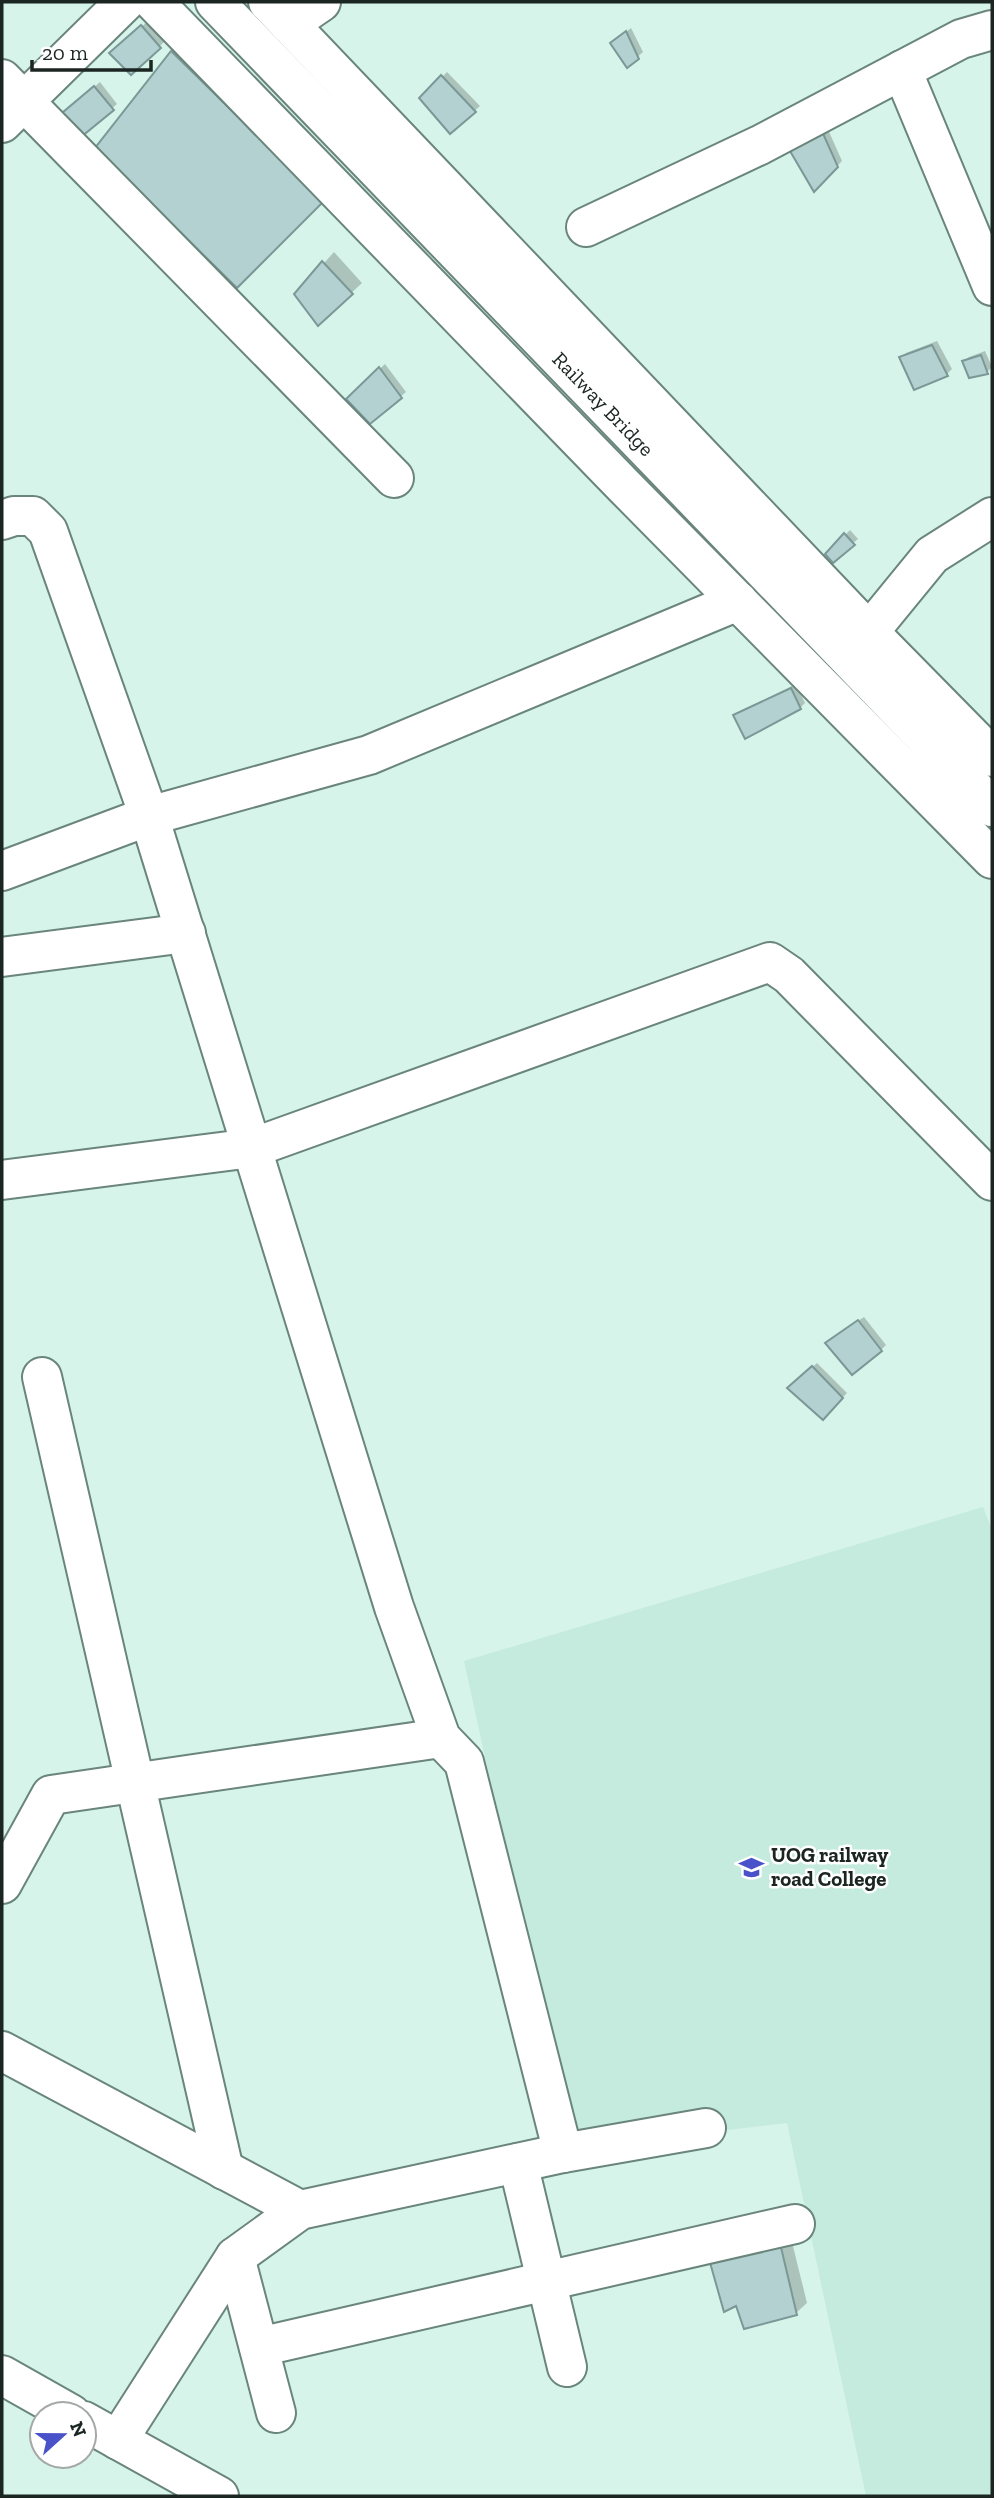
<svg xmlns="http://www.w3.org/2000/svg" width="994" height="2498" viewBox="0 0 994 2498" font-family="'Zilla Slab',serif">
<style>
.built{fill:#c5ebde}
.shadow{fill:#0003}
.building{fill:#b2d1d0;stroke:#7b9897;stroke-width:2}
.lines{fill:none;stroke-linecap:round;stroke-linejoin:round}
.minor-casing{stroke:#6a857c;stroke-width:42}
.major-casing{stroke:#6a857c;stroke-width:42}
.minor{stroke:#fff;stroke-width:38}
.major{stroke:#fff;stroke-width:38}
.labels{text-anchor:middle;stroke-width:5;stroke-linejoin:round;paint-order:stroke}
.street-label{font-size:21px;fill:#1b2522;stroke:#fff}
.poi-label{font-size:21px;font-weight:bold;fill:#1b2522;stroke:#fff;text-anchor:start}
</style>
<rect width="100%" height="100%" fill="#d7f4ea"/>
<polygon class="built" points="983,1507 992,1530 992,2496 866,2496 787,2123 570,2148 464,1661"/>
<g class="shadow">
<polygon points="147,22 164,42 131,73 116,48"/>
<polygon points="631,28 643,52 628,65 617,39"/>
<polygon points="191,33 342,181 97,148 172,52"/>
<polygon points="447,72 480,106 450,132 421,98"/>
<polygon points="100,82 117,104 81,135 69,109"/>
<polygon points="826,125 842,161 815,189 792,151"/>
<polygon points="334,252 362,283 319,323 296,294"/>
<polygon points="937,341 952,369 947,374 915,388 901,358 906,353"/>
<polygon points="985,351 992,367 987,372 964,362 969,357"/>
<polygon points="385,364 406,392 370,422 348,399"/>
<polygon points="850,530 858,539 833,560 827,554"/>
<polygon points="796,684 805,703 800,708 735,716 740,711"/>
<polygon points="864,1317 886,1345 881,1350 832,1338"/>
<polygon points="817,1363 847,1393 823,1418 789,1388"/>
<polygon points="790,2234 807,2303 796,2313 737,2304"/>
</g>
<g class="building">
<polygon points="141,25 161,48 131,75 109,53"/>
<polygon points="626,31 639,59 627,68 610,43"/>
<polygon points="171,51 324,201 237,288 95,148"/>
<polygon points="441,75 476,112 450,134 419,98"/>
<polygon points="94,86 114,110 81,137 62,113"/>
<polygon points="821,129 838,167 814,192 790,151"/>
<polygon points="322,261 353,294 318,326 294,294"/>
<polygon points="932,345 948,376 914,390 899,357"/>
<polygon points="981,355 988,374 969,378 962,361"/>
<polygon points="379,367 402,398 370,424 346,399"/>
<polygon points="844,533 855,545 833,563 825,554"/>
<polygon points="791,688 801,709 745,739 733,715"/>
<polygon points="858,1320 882,1351 852,1375 825,1343"/>
<polygon points="812,1366 843,1398 823,1420 787,1388"/>
<polygon points="780,2243 797,2315 744,2329 736,2306 724,2312 709,2259"/>
</g>
<g class="lines">
<defs>
<g id="minor">
<polyline points="289,24 321,2"/>
<polyline points="902,70 992,286"/>
<polyline points="2,79 394,478"/>
<polyline points="2,123 125,2"/>
<polyline points="586,227 760,145 961,39 992,30"/>
<polyline points="2,520 14,516 33,516 48,531 149,816 394,1607 441,1738 464,1762 563,2153"/>
<polyline points="869,632 932,555 992,517"/>
<polyline points="2,871 149,816 369,755 738,601"/>
<polyline points="2,957 186,933"/>
<polyline points="2,1180 252,1148 770,962 789,975 992,1181"/>
<polyline points="42,1377 224,2170"/>
<polyline points="2,1884 51,1795 441,1738"/>
<polyline points="2,2051 300,2210"/>
<polyline points="518,2163 567,2367"/>
<polyline points="235,2257 276,2413"/>
<polyline points="259,2347 795,2224"/>
<polyline points="2,2375 71,2414"/>
<polyline points="84,2421 219,2496"/>
<polyline points="118,2440 235,2257 300,2210 563,2153 706,2128"/>
</g>
<g id="major">
<polyline points="154,2 624,486 992,859"/>
<polyline points="215,2 992,807"/>
<polyline points="268,2 869,632 992,757"/>
</g>
</defs>
<use href="#minor" class="minor-casing"/>
<use href="#major" class="major-casing"/>
<use href="#minor" class="minor"/>
<use href="#major" class="major"/>
</g>
<defs>
<symbol id="university-bare" viewBox="-9 -9 18 18"><path d="M0-5L7-2L0 1L-7-2ZM-4 1L0 2.5L4 1V4Q0 6-4 4Z" fill="#4952c8" stroke="#fff" stroke-width="2.5" paint-order="stroke"/></symbol>
</defs>
<g fill-rule="evenodd">
<use href="#university-bare" x="734" y="1850" width="35" height="35"/>
</g>
<g class="labels">
<g class="street-label">
<text transform="translate(603 404) rotate(46)" y="7">Railway Bridge</text>
</g>
<g class="poi-label">
<text x="771" y="1862">UOG railway<tspan x="771" dy="24">road College</tspan></text>
</g>
</g>
<rect width="994" height="2498" fill="none" stroke="#1b2522" stroke-width="7"/>
<g transform="translate(63 2435) rotate(69)"><circle r="33" fill="#ffffff" stroke="#a4a8a7" stroke-width="2"/>
<path d="M0-5L12 26L0 18L-12 26Z" fill="#4952c8"/>
<text y="-10" font-size="19" font-weight="bold" text-anchor="middle" fill="#1b2522">N</text>
</g>
<path d="M32 60v10h119v-10" fill="none" stroke="#1b2522" stroke-width="3.5"/>
<text x="42" y="60" font-size="21" fill="#1b2522" stroke="#ffffff" stroke-width="5" paint-order="stroke">20 m</text>
</svg>
